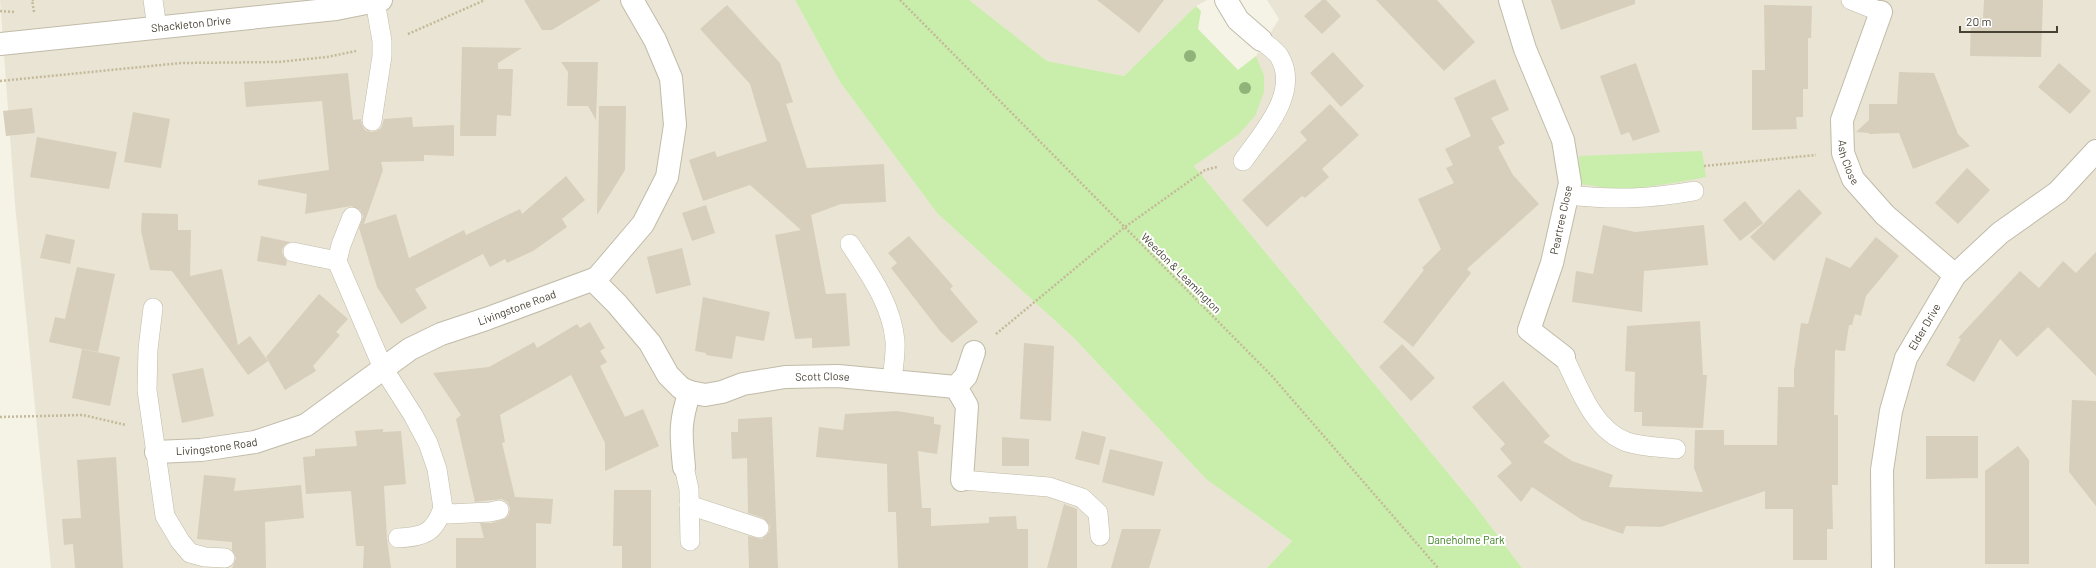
<svg xmlns="http://www.w3.org/2000/svg" width="2096" height="568" viewBox="0 0 2096 568" font-family="Barlow,sans-serif">
<style>
.residential{fill:#e9e4d4}
.green{fill:#c9edab}
.building{fill:#d7cfbb}
.lines{fill:none;stroke-linecap:round;stroke-linejoin:round}
.lane-casing{stroke:#c1bba8;stroke-width:20}
.street-casing{stroke:#c1bba8;stroke-width:24}
.path{stroke:#c4b998;stroke-width:2.5;stroke-dasharray:2 2;stroke-linecap:butt}
.lane{stroke:#fff;stroke-width:19}
.street{stroke:#fff;stroke-width:22}
.tree{fill:#90b37a}
.labels{text-anchor:middle;stroke-width:4;stroke-linejoin:round;paint-order:stroke}
.street-label{font-size:11px;fill:#484235;stroke:#fff}
.park-label{font-size:11px;fill:#3d8022;stroke:#fff}
</style>
<rect width="100%" height="100%" fill="#f5f2e6"/>
<g class="residential">
<polygon points="0,0 795,0 840,82 937,213 1074,338 1206,479 1292,541 1267,568 51,568 15,204"/>
<polygon points="969,0 1207,0 1196,6 1124,76 1047,61"/>
<polygon points="1267,0 2096,0 2096,568 1522,568 1477,508 1194,166 1238,135 1264,92 1264,75 1256,56 1279,19"/>
</g>
<g class="green">
<polygon points="795,0 969,0 1047,61 1124,76 1196,6 1201,11 1198,29 1238,70 1256,56 1264,75 1264,92 1255,116 1238,135 1194,166 1477,508 1522,568 1267,568 1292,541 1206,479 1074,338 937,213 840,82"/>
<polygon points="1702,151 1706,177 1674,183 1623,190 1580,184 1579,156"/>
</g>
<g class="building">
<polygon points="524,0 601,0 552,30 542,30"/>
<polygon points="1097,0 1164,0 1139,33"/>
<polygon points="1322,0 1326,0 1341,16 1322,34 1304,16"/>
<polygon points="1376,0 1437,0 1475,42 1444,71"/>
<polygon points="1551,0 1635,0 1635,4 1561,30"/>
<polygon points="1984,0 2043,0 2041,57 1970,56 1971,18 1983,18"/>
<polygon points="727,5 780,63 793,102 786,104 807,168 884,164 886,202 841,204 811,215 826,294 846,293 850,346 812,348 812,338 795,339 775,235 801,230 750,185 703,201 689,160 715,151 717,157 767,141 750,84 700,29"/>
<polygon points="1764,5 1812,6 1811,38 1808,38 1808,89 1803,89 1803,117 1796,117 1797,129 1752,130 1752,70 1765,70"/>
<polygon points="462,47 522,48 498,63 498,69 513,69 511,116 497,115 496,136 460,136"/>
<polygon points="1333,52 1364,86 1341,107 1310,73"/>
<polygon points="561,62 598,62 596,120 588,106 567,106 568,72"/>
<polygon points="1636,63 1660,132 1633,141 1629,132 1621,135 1600,76"/>
<polygon points="2059,63 2091,91 2070,114 2038,87"/>
<polygon points="1899,72 1934,73 1958,134 1970,146 1913,169 1899,133 1869,134 1869,133 1856,132 1869,120 1869,104 1897,104"/>
<polygon points="348,73 353,120 361,119 362,125 365,130 371,132 376,131 381,128 384,119 412,117 413,127 454,125 454,156 424,155 424,161 381,162 383,170 364,224 396,214 409,258 464,230 466,235 520,209 522,214 566,176 585,200 562,219 567,227 533,251 507,263 505,259 490,267 483,254 415,289 427,308 401,324 377,287 359,228 363,216 360,210 351,206 305,214 307,194 258,185 258,180 329,170 322,101 246,107 244,82"/>
<polygon points="1495,79 1509,110 1491,118 1505,143 1498,147 1513,175 1539,204 1467,269 1471,273 1413,347 1383,322 1424,270 1422,268 1441,249 1418,199 1454,183 1446,168 1453,165 1445,149 1471,136 1454,98"/>
<polygon points="1330,104 1359,135 1322,169 1329,177 1305,198 1302,196 1267,227 1242,200 1307,140 1300,132"/>
<polygon points="599,106 626,106 625,170 597,215"/>
<polygon points="32,108 35,133 6,136 3,111"/>
<polygon points="133,112 170,119 161,168 124,162"/>
<polygon points="37,137 117,152 109,189 30,177"/>
<polygon points="1967,168 1990,190 1958,224 1935,203"/>
<polygon points="1799,189 1822,213 1774,261 1750,237"/>
<polygon points="1745,201 1763,223 1740,241 1723,220"/>
<polygon points="706,205 715,233 692,241 682,213"/>
<polygon points="142,213 178,214 178,230 191,230 190,276 222,269 238,345 250,336 268,361 248,375 172,271 150,270 141,231"/>
<polygon points="1603,225 1635,232 1704,225 1708,265 1644,271 1642,312 1572,302 1576,271 1593,274"/>
<polygon points="46,234 75,240 70,264 40,258"/>
<polygon points="261,236 290,242 285,245 282,250 283,256 287,261 286,266 257,261"/>
<polygon points="909,236 953,286 950,289 978,322 952,343 940,331 891,268 897,263 888,253"/>
<polygon points="1876,237 1899,256 1866,296 1861,316 1855,314 1852,325 1849,325 1845,351 1835,350 1834,415 1838,415 1838,485 1832,485 1833,529 1827,529 1827,560 1793,560 1793,509 1765,509 1765,491 1661,527 1626,526 1623,534 1582,520 1532,487 1521,502 1497,476 1512,463 1500,449 1505,444 1472,407 1503,381 1550,436 1543,442 1572,461 1613,475 1609,487 1703,492 1694,468 1695,430 1724,430 1724,445 1777,445 1778,387 1794,387 1794,370 1801,323 1808,324 1826,257 1850,268"/>
<polygon points="682,248 691,285 656,294 647,257"/>
<polygon points="2096,252 2096,376 2048,327 2017,357 2000,339 1974,382 1946,365 1961,339 1958,338 2020,271 2039,288 2063,261 2076,273"/>
<polygon points="77,267 115,274 98,352 49,342 55,317 65,319"/>
<polygon points="319,294 348,319 336,332 340,335 313,366 316,371 285,390 266,357"/>
<polygon points="703,297 770,312 764,341 736,336 732,359 706,355 706,353 695,351"/>
<polygon points="1700,321 1703,375 1707,375 1703,428 1642,426 1642,412 1634,412 1635,372 1625,371 1627,326"/>
<polygon points="590,322 605,348 600,351 607,362 600,366 625,417 643,409 659,446 605,471 605,443 571,375 500,415 505,442 502,443 515,497 553,499 551,524 536,523 536,568 456,568 456,538 484,538 480,523 492,523 506,518 509,514 510,508 507,502 502,499 475,502 456,419 461,415 433,373 489,367 534,342 537,348 577,324 580,328"/>
<polygon points="1024,343 1054,346 1051,421 1020,419"/>
<polygon points="1402,344 1435,378 1411,401 1379,367"/>
<polygon points="82,349 120,357 110,406 72,398"/>
<polygon points="203,368 214,416 182,423 172,374"/>
<polygon points="2072,400 2096,401 2096,506 2069,472"/>
<polygon points="897,411 934,417 934,424 941,425 937,454 918,451 922,508 931,508 931,526 989,523 989,517 1016,516 1017,529 1028,529 1028,568 898,568 896,512 888,512 887,464 816,457 819,427 843,430 845,414"/>
<polygon points="772,417 778,568 749,568 748,536 762,539 769,532 770,526 763,518 748,513 747,458 732,459 731,432 738,432 738,419"/>
<polygon points="383,429 383,432 401,431 406,484 384,486 387,539 391,568 363,568 364,546 356,546 351,491 306,494 303,457 315,456 315,449 357,446 355,431"/>
<polygon points="1082,431 1106,437 1099,465 1075,459"/>
<polygon points="1926,436 1978,436 1978,478 1926,479"/>
<polygon points="1002,437 1029,439 1029,466 1002,466"/>
<polygon points="2018,446 2029,460 2029,564 1985,564 1985,471"/>
<polygon points="1110,449 1163,462 1154,496 1102,482"/>
<polygon points="116,457 123,568 75,568 73,544 64,545 62,519 81,518 77,460"/>
<polygon points="204,475 236,478 234,491 301,485 304,518 265,522 266,568 232,568 236,558 232,550 232,542 197,539"/>
<polygon points="614,490 651,490 651,568 622,568 622,546 613,546"/>
<polygon points="1064,504 1077,509 1077,568 1047,568"/>
<polygon points="1122,529 1161,529 1149,568 1111,568"/>
</g>
<g class="lines">
<defs>
<g id="lane">
<polyline points="153,0 157,28"/>
<polyline points="1851,0 1881,12"/>
<polyline points="372,121 382,56 382,41 375,1"/>
<path d="M1243,161C1263,132 1301,92 1279,56C1275,50 1267,45 1261,40"/>
<path d="M1568,195C1613,200 1649,199 1694,191"/>
<polyline points="352,217 341,245 337,261 383,368 413,415 428,443 437,469 443,508 449,514 490,512 499,510"/>
<path d="M850,244C869,273 892,305 895,341C896,354 893,368 892,381"/>
<polyline points="293,252 337,261"/>
<polyline points="153,308 148,349 147,390 165,516 180,541 190,553 205,557 225,558"/>
<path d="M1564,357C1579,387 1593,430 1627,442C1642,447 1660,447 1676,449"/>
<polyline points="684,467 689,489 690,541"/>
<polyline points="962,480 1049,487 1082,498 1098,513 1100,536"/>
<polyline points="689,505 759,528"/>
<path d="M398,538C424,537 434,533 443,508"/>
</g>
<g id="street">
<polyline points="1226,0 1238,20 1261,40"/>
<polyline points="1510,0 1525,49 1563,140 1570,183 1552,263 1529,330 1564,357"/>
<path id="s1" d="M1881,12L1842,120L1843,153L1853,179L1885,215L1955,275"/>
<path id="s2" d="M0,44L336,9L381,0"/>
<path id="s3" d="M593,280L617,304L650,343L668,375L681,388L690,392L705,395L722,392L743,384L785,377L838,376L956,387L967,406L962,480"/>
<polyline points="956,387 966,376 974,352"/>
<path id="s4" d="M156,452L201,450L255,442L306,425L410,349L441,334L486,319L597,278L643,224L667,177L675,125L671,78L655,40L632,0"/>
<path d="M684,467C681,436 679,422 690,392"/>
<path id="s5" d="M1883,568L1882,470L1891,411L1906,358L1955,275L2000,233L2058,192L2096,151"/>
</g>
</defs>
<use href="#lane" class="lane-casing"/>
<use href="#street" class="street-casing"/>
<g class="path">
<polyline points="900,0 1271,375 1438,568"/>
<polyline points="0,11 15,12"/>
<polyline points="34,12 32,0 35,0"/>
<polyline points="408,34 485,0"/>
<polyline points="0,81 181,63 278,62 327,57 356,51"/>
<polyline points="1704,166 1816,155"/>
<polyline points="996,334 1125,227 1205,170 1217,167"/>
<polyline points="0,417 83,415 126,425"/>
</g>
<use href="#lane" class="lane"/>
<use href="#street" class="street"/>
</g>
<g class="tree">
<circle cx="1190" cy="56" r="6"/>
<circle cx="1245" cy="88" r="6"/>
</g>
<g class="labels">
<g class="street-label">
<text dy="4" stroke="none"><textPath href="#s2" startOffset="192">Shackleton Drive</textPath></text>
<text dy="4" stroke="none"><textPath href="#s1" startOffset="158">Ash Close</textPath></text>
<text transform="translate(1561 220) rotate(-78)" y="4">Peartree Close</text>
<text transform="translate(1181 273) rotate(45)" y="4">Weedon &amp; Leamington</text>
<text dy="4" stroke="none"><textPath href="#s4" startOffset="397">Livingstone Road</textPath></text>
<text dy="4" stroke="none"><textPath href="#s5" startOffset="249">Elder Drive</textPath></text>
<text dy="4" stroke="none"><textPath href="#s3" startOffset="285">Scott Close</textPath></text>
<text dy="4" stroke="none"><textPath href="#s4" startOffset="61">Livingstone Road</textPath></text>
</g>
<g class="park-label">
<text x="1466" y="544">Daneholme Park</text>
</g>
</g>
<path d="M1960 26v6h97v-6" fill="none" stroke="#484235" stroke-width="2"/>
<text x="1966" y="26" font-size="12" fill="#484235" stroke="#ffffff" stroke-width="3" paint-order="stroke">20 m</text>
</svg>
